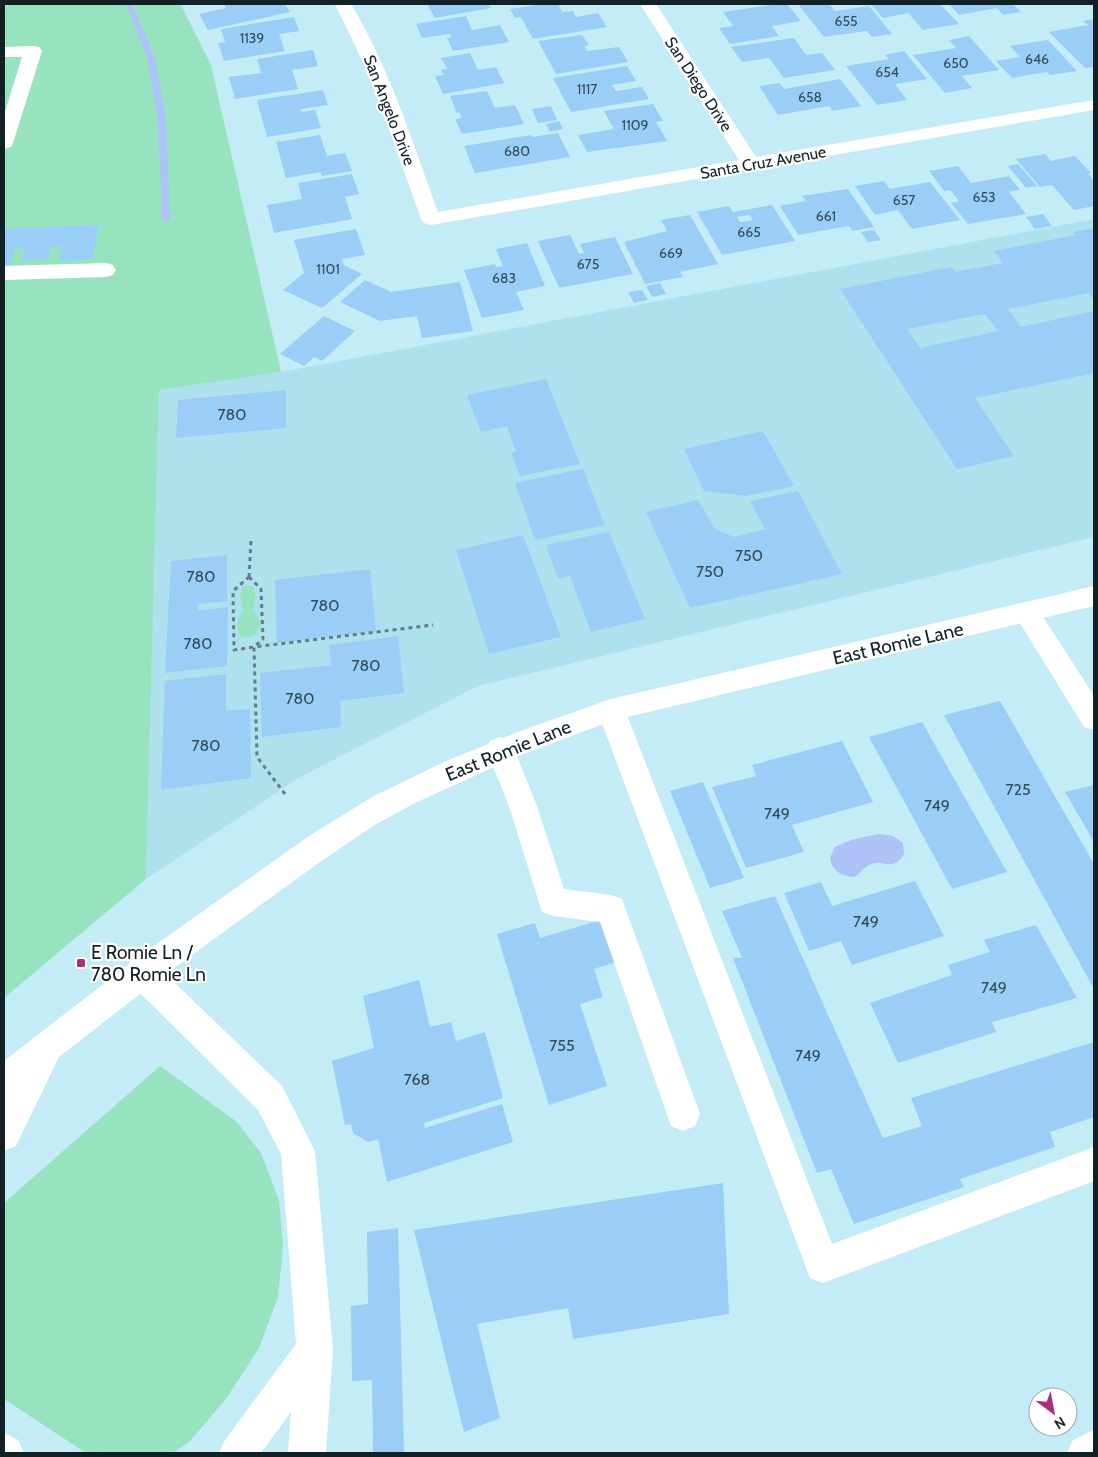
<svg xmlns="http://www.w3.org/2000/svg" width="1098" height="1457" viewBox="0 0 1098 1457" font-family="Cabin,sans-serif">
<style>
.built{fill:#aee0ed}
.green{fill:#97e3c0}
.water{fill:#adc2f6}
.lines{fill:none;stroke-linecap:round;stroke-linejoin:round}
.stream{fill:#adc2f6;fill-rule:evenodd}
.building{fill:#9acef6;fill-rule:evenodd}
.path{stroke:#637f86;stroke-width:3;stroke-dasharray:4 4;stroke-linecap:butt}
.minor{fill:#fff;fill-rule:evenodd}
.major{fill:#fff;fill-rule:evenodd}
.poi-dot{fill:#aa2d7e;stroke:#fff;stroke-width:2}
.labels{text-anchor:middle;stroke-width:4.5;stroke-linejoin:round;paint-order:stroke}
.far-number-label{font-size:14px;fill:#334c59}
.far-street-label{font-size:16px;fill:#112125;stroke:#fff}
.number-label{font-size:16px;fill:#334c59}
.street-label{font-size:19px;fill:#112125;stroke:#fff}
.poi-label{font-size:19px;fill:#112125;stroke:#fff;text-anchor:start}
</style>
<rect width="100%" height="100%" fill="#c3ecf7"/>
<polygon class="built" points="1094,219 1094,537 478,686 300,777 146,879 159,390 281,372"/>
<g class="green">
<polygon points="4,4 179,4 182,7 211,65 281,372 159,390 146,879 4,998"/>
<path d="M243,586H252C258,593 254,600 253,609L261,623C259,633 251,639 241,637L237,629C238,610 247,619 240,595Z"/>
<polygon points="160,1066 237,1122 261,1153 279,1200 283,1247 278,1297 259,1348 226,1399 189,1442 173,1453 86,1453 4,1399 4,1203"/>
</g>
<path class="water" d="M878,834L893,836L903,843L904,854C893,873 883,858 869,865C863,868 860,874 854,877C841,876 832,871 830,858L835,847L851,840Z"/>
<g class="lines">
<polygon class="stream" points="126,4 132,4 155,58 166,120 170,219 166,222 162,219 158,120 147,58"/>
</g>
<g class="building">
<polygon points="224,4 285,4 290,12 208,30 199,14 226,8"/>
<polygon points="427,4 488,4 491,8 435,18"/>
<polygon points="543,4 558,4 562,12 573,11 576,17 598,13 607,27 533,39 521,17 515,18 510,9"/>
<polygon points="778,4 787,4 801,21 772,26 779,36 730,44 719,28 733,26 723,12"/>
<polygon points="798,4 829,4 835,11 869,6 892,34 872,37 867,31 824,37"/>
<polygon points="871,4 940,4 959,24 923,30 908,13 883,18"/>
<polygon points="949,4 1013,4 1021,12 1003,15 997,8 959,15"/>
<polygon points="466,16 472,30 500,25 509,42 453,51 447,38 451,37 450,34 422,38 416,24"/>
<polygon points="294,17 299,31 279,34 285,51 224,61 218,43 225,42 221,29"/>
<polygon points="1094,19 1094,67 1085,68 1049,32 1088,25 1083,21"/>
<polygon points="582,35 589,45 585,46 587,51 619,47 628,62 556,74 538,41"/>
<polygon points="969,36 999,70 962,76 972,88 945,93 913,55 956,48 949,40"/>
<polygon points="794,38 806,55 822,53 835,70 784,78 769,58 742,62 731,47"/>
<polygon points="1048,40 1077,71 1050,75 1047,72 1012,78 996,61 1020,57 1010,46"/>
<polygon points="313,50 318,66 292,70 298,89 235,99 229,77 261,73 257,59"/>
<polygon points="904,51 927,79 895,84 907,100 877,105 846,66 889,59 885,55"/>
<polygon points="470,53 478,70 496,67 504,83 443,94 435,76 444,75 441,70 447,69 441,58"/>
<polygon points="627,66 636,81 612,85 616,91 642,87 649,99 571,112 553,78"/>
<polygon points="840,79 861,106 832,111 829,106 778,115 759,86 780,83 784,89"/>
<polygon points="323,90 328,105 301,109 301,112 315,110 321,128 267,137 257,100"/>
<polygon points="487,91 495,108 515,105 524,124 462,134 455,119 462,118 459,112 457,113 450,96"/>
<polygon points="653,104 663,121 656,122 667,141 587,152 578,135 614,129 604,111"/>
<polygon points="551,106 557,120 538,123 532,109"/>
<polygon points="559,121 563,129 550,132 546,124"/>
<polygon points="558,133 570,157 475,173 464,146 531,135 532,137"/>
<polygon points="320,135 327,156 345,153 352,171 322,176 320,172 286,178 276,142"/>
<polygon points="1045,154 1051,161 1075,156 1091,173 1088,174 1094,180 1094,206 1074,210 1052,185 1040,187 1016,159"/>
<polygon points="1018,164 1037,186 1026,188 1008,166"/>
<polygon points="958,166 971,183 1009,176 1020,190 1009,192 1026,214 968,224 951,203 959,201 950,190 944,191 929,171"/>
<polygon points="352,174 359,194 345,197 352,219 274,233 267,205 302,199 298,183"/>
<polygon points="884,181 890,189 930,182 960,220 912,229 898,210 875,215 855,186"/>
<polygon points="848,189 874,227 853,231 849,226 798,235 780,206 806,201 802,196"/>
<path d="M772,205L795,241L722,255L697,212L729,206L733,212ZM750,215L753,220L740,222L737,217Z"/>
<polygon points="1043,214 1052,226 1035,229 1026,217"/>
<polygon points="690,215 718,264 680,272 683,277 645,284 624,242 667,231 661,220"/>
<polygon points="99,225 92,259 58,261 61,246 51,247 48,259 21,261 25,247 15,248 10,265 4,265 4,229"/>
<path d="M1094,228V300L1088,293L1008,309L1021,327L1094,311V373L975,398L1014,456L957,469L840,289L951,267L955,272L1003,263L994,251L1076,235L1073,232ZM985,314L998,331L920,348L907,329Z"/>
<polygon points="356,229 365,255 342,259 344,265 362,274 322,308 283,290 304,273 294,240"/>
<polygon points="874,230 881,240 868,242 861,232"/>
<polygon points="570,235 579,254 584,253 580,244 615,237 633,274 559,288 538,241"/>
<polygon points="527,243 545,286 516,292 524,310 482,318 464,270 495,264 496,267 503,266 496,249"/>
<polygon points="365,280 391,292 460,282 473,331 422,338 417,316 380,321 340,302"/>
<polygon points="660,283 666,294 652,297 646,286"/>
<polygon points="642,290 648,300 634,303 628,292"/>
<polygon points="324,316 355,331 322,361 314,357 304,366 280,354"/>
<polygon points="546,379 580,464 520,476 511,453 516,452 507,426 481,432 467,395"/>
<polygon points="286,390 286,428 176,438 178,400"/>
<polygon points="763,431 794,486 746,496 704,491 684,449"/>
<polygon points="583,469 605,525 535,540 515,483"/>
<polygon points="798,491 842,574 690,608 646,512 698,500 715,529 734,537 765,529 750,501"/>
<polygon points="609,532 645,619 591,632 570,576 558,579 546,545"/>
<polygon points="523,535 561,637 489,654 456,550"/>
<polygon points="227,555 227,601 198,604 198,611 228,607 227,666 165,673 171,561"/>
<polygon points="370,569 376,631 277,643 275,580"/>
<polygon points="398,636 404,693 340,701 341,727 262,737 260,673 331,665 329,645"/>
<polygon points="226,674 226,711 250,709 251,778 161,790 165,681"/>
<polygon points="1000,701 1094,864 1094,989 944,715"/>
<polygon points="922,722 1007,872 952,889 869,737"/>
<polygon points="842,741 873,802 792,825 804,852 746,868 712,787 756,776 752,765"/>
<polygon points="703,782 744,878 710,888 670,791"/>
<polygon points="1094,785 1094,842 1065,792"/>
<polygon points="915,881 944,936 852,965 841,941 809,951 784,893 821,882 832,906"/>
<polygon points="775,896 883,1138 922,1126 911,1098 1094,1042 1094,1117 1050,1132 1055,1147 960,1179 964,1187 854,1224 831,1169 817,1173 733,958 742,958 722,911"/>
<polygon points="601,920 616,962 594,969 603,997 580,1004 607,1086 549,1105 497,934 535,923 540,938"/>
<polygon points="1036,925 1077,998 992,1022 996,1032 898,1063 870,1003 952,975 948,965 990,952 984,940"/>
<polygon points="419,980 430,1027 451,1022 456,1041 485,1032 503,1098 424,1123 425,1128 502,1104 513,1142 387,1182 378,1139 368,1142 353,1133 351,1124 345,1125 332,1061 374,1048 363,996"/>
<polygon points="723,1183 729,1314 573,1339 568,1308 477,1324 500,1418 464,1432 414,1230"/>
<polygon points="398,1228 404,1453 373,1453 372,1380 352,1381 351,1306 368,1304 367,1232"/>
</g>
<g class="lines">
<g class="path">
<polygon points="249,577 261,589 263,639 254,647 234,650 233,591"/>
<polyline points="249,577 251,541"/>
<polyline points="285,794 257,757 254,647 433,625"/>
</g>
<g class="minor">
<path d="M335,4H351C390,69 412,141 438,212L739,160L640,4H656L756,157L1094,100V110L431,225L424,223L421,219L372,81Z"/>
<polygon points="33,46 39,47 42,51 13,143 11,147 4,149 4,115 22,57 4,57 4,47"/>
<polygon points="106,263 113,265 116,270 113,275 106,277 4,280 4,266"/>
<polygon points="1027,603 1036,606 1094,696 1094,730 1084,727 1018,620 1014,613 1018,606"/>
<polygon points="611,699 621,702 625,710 832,1244 1094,1147 1094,1181 823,1283 810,1278 597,710 601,702"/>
<polygon points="500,737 510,741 514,749 537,806 564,889 611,895 622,899 700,1114 695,1126 683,1131 671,1126 600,922 553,916 542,912 509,806 486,749 490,741"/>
<polygon points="141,957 152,961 282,1086 315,1151 333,1349 326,1453 288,1453 291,1412 261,1453 219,1453 225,1440 296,1344 281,1154 258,1110 130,983 125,972 130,961"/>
<polygon points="1094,1430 1094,1453 1067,1453 1073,1440"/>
</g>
<g class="major">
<polygon points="1094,586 1094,606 611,721 516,757 415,803 373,826 313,867 163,976 59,1057 16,1146 4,1151 4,1061 141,955 312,834 374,796 446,761 523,730 611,699"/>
<polygon points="4,1433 18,1440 24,1453 4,1453"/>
</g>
</g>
<rect class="poi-dot" x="76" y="958" width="10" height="10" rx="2.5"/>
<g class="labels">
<g class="far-number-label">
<text x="846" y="26">655</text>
<text x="252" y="43">1139</text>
<text x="1037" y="64">646</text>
<text x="956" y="68">650</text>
<text x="887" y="77">654</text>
<text x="587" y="94">1117</text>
<text x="810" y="102">658</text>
<text x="635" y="130">1109</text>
<text x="517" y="156">680</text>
<text x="984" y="202">653</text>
<text x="904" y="205">657</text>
<text x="826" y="221">661</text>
<text x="749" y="237">665</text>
<text x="671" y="258">669</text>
<text x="588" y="269">675</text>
<text x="328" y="274">1101</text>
<text x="504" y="283">683</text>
</g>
<g class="far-street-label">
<text transform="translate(699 84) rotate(57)" y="6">San Diego Drive</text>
<text transform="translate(390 110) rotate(69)" y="6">San Angelo Drive</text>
<text transform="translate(763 162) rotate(-10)" y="6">Santa Cruz Avenue</text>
</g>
<g class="number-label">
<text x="232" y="420">780</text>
<text x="749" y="561">750</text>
<text x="710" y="577">750</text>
<text x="201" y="582">780</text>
<text x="325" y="611">780</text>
<text x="198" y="649">780</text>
<text x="366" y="671">780</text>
<text x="300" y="704">780</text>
<text x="206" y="751">780</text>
<text x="1018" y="795">725</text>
<text x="937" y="811">749</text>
<text x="777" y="819">749</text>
<text x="866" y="927">749</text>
<text x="994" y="993">749</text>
<text x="562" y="1051">755</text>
<text x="808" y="1061">749</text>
<text x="417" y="1085">768</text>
</g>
<g class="street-label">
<text transform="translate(898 643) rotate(-13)" y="7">East Romie Lane</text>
<text transform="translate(508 750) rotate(-22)" y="7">East Romie Lane</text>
</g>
<g class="poi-label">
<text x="91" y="959">E Romie Ln /<tspan x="91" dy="22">780 Romie Ln</tspan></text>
</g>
</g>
<rect width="1098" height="1457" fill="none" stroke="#112125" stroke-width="10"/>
<g transform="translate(1053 1412) rotate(148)"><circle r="24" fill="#ffffff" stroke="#a0a6a8"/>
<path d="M0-4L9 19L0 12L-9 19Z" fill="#aa2d7e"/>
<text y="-8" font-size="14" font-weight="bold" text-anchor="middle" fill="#112125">N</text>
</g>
</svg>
